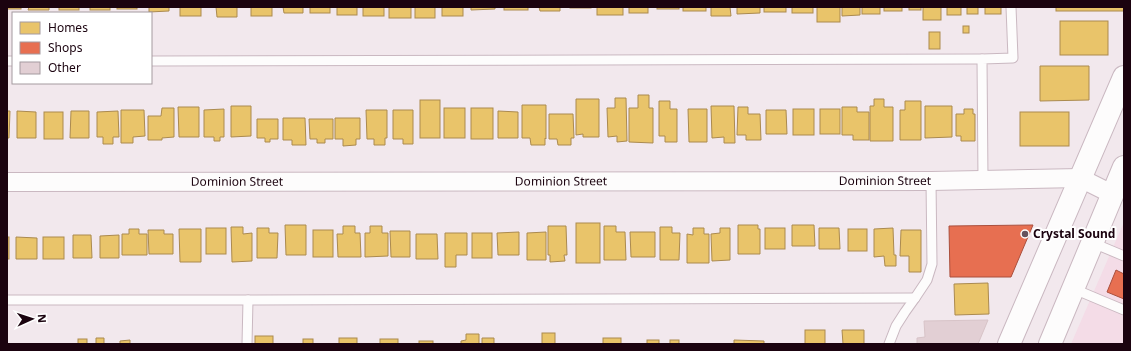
<svg xmlns="http://www.w3.org/2000/svg" width="1131" height="351" viewBox="0 0 1131 351" font-family="'Noto Sans',sans-serif">
<style>
.built{fill:#f4dce7}
.homes{fill:#e9c46a;stroke:#ab8a4f}
.shops{fill:#e76f51;stroke:#aa4f3d}
.building{fill:#e2cfd4;stroke:#d8c4c8}
.lines{fill:none;stroke-linecap:round;stroke-linejoin:round}
.service-casing{stroke:#cab8c1;stroke-width:11}
.minor-casing{stroke:#cab8c1;stroke-width:20}
.secondary-casing{stroke:#cab8c1;stroke-width:24}
.service{stroke:#fdfcfc;stroke-width:9}
.minor{stroke:#fdfcfc;stroke-width:18}
.secondary{stroke:#fdfcfc;stroke-width:22}
.poi-dot{fill:#66535d;stroke:#fff;stroke-width:1.5}
.labels{text-anchor:middle;stroke-width:4;stroke-linejoin:round;paint-order:stroke}
.street-label{font-size:12px;fill:#1b030f;stroke:#fff}
.poi-label{font-size:12px;font-weight:bold;fill:#1b030f;stroke:#fff;text-anchor:start}
</style>
<rect width="100%" height="100%" fill="#f2e8ed"/>
<polygon class="built" points="1124,222 1124,344 1071,344"/>
<g class="homes">
<rect x="7" y="7" width="14" height="2"/>
<polygon points="29,7 49,7 49,10 28,10"/>
<rect x="59" y="7" width="20" height="3"/>
<rect x="90" y="7" width="20" height="3"/>
<rect x="117" y="7" width="20" height="2"/>
<polygon points="149,7 169,7 169,11 149,12"/>
<rect x="180" y="7" width="21" height="9"/>
<polygon points="216,7 237,7 237,17 217,17"/>
<rect x="251" y="7" width="21" height="9"/>
<polygon points="283,7 303,7 303,13 284,13"/>
<rect x="310" y="7" width="20" height="6"/>
<rect x="337" y="7" width="20" height="8"/>
<rect x="363" y="7" width="21" height="9"/>
<rect x="389" y="7" width="22" height="11"/>
<rect x="415" y="7" width="20" height="11"/>
<rect x="442" y="7" width="21" height="9"/>
<polygon points="471,7 495,7 495,9 471,10"/>
<rect x="504" y="7" width="24" height="3"/>
<polygon points="539,7 560,7 560,11 540,11"/>
<rect x="570" y="7" width="21" height="1"/>
<rect x="597" y="7" width="26" height="8"/>
<rect x="629" y="7" width="19" height="6"/>
<rect x="657" y="7" width="22" height="2"/>
<rect x="683" y="7" width="23" height="4"/>
<polygon points="711,7 730,7 731,16 711,16"/>
<polygon points="737,7 760,7 760,13 737,14"/>
<rect x="764" y="7" width="22" height="5"/>
<rect x="792" y="7" width="21" height="6"/>
<rect x="817" y="7" width="23" height="15"/>
<polygon points="842,7 860,7 860,15 842,16"/>
<rect x="862" y="7" width="18" height="7"/>
<rect x="884" y="7" width="18" height="4"/>
<rect x="909" y="7" width="12" height="3"/>
<rect x="923" y="7" width="18" height="13"/>
<rect x="947" y="7" width="14" height="8"/>
<rect x="967" y="7" width="11" height="7"/>
<rect x="985" y="7" width="16" height="7"/>
<rect x="1056" y="7" width="68" height="4"/>
<rect x="1060" y="21" width="48" height="34"/>
<rect x="963" y="26" width="6" height="7"/>
<rect x="929" y="32" width="11" height="17"/>
<polygon points="1040,66 1089,66 1089,100 1040,101"/>
<polygon points="638,95 649,95 649,108 653,108 653,143 629,142 629,108 638,108"/>
<polygon points="615,98 626,98 627,141 617,142 617,136 608,137 607,108 615,108"/>
<polygon points="576,99 599,99 599,137 583,137 583,134 576,135"/>
<polygon points="874,99 884,99 884,107 893,107 893,141 870,141 870,106 874,106"/>
<rect x="420" y="100" width="20" height="38"/>
<polygon points="659,101 670,101 670,109 677,109 677,142 665,142 665,136 659,136"/>
<polygon points="905,101 921,101 921,140 900,140 900,110 905,110"/>
<polygon points="522,105 546,105 546,139 545,138 545,145 531,145 530,138 522,138"/>
<polygon points="231,106 251,106 251,136 231,137"/>
<polygon points="711,106 734,106 735,143 724,143 724,137 712,138"/>
<polygon points="925,106 952,106 952,137 925,138"/>
<polygon points="178,107 199,107 199,137 179,137"/>
<polygon points="738,107 748,107 748,114 760,114 761,140 746,140 746,135 737,135"/>
<polygon points="842,107 857,107 857,112 869,112 869,140 853,140 853,135 842,135"/>
<polygon points="162,108 174,108 174,137 162,138 162,140 148,140 148,116 161,116"/>
<rect x="444" y="108" width="21" height="30"/>
<rect x="471" y="108" width="22" height="31"/>
<polygon points="224,109 224,137 220,137 220,141 214,141 214,137 204,137 204,110"/>
<polygon points="688,109 707,109 707,142 689,142"/>
<rect x="793" y="109" width="21" height="26"/>
<rect x="820" y="109" width="20" height="25"/>
<polygon points="964,109 973,109 973,114 975,114 975,141 961,141 961,136 956,136 956,114 964,114"/>
<polygon points="121,110 144,110 145,136 133,137 133,143 121,143"/>
<polygon points="366,110 387,110 387,138 385,138 385,145 374,145 374,139 367,139"/>
<polygon points="393,110 413,110 413,144 403,144 403,139 393,139"/>
<polygon points="766,110 786,110 787,134 766,134"/>
<polygon points="7,111 10,111 9,138 7,138"/>
<polygon points="17,111 36,112 36,138 17,138"/>
<polygon points="71,111 89,111 89,138 70,138"/>
<polygon points="118,111 119,137 113,137 113,144 103,144 103,137 97,137 97,112"/>
<polygon points="498,111 518,112 518,138 498,138"/>
<rect x="44" y="112" width="19" height="27"/>
<rect x="1020" y="112" width="49" height="34"/>
<polygon points="549,114 573,114 574,138 571,138 571,145 558,145 557,139 549,139"/>
<polygon points="283,118 305,118 306,145 292,145 292,140 283,140"/>
<polygon points="335,118 360,118 360,139 356,139 356,145 343,146 343,139 335,139"/>
<polygon points="257,119 278,119 278,139 270,139 270,142 265,142 265,138 257,138"/>
<polygon points="309,119 333,119 333,139 325,139 325,143 317,143 317,139 310,139"/>
<rect x="576" y="223" width="24" height="40"/>
<polygon points="285,225 306,225 306,255 286,255"/>
<polygon points="738,225 758,225 758,229 760,229 760,254 738,254"/>
<polygon points="792,225 814,225 815,246 792,246"/>
<polygon points="343,226 355,226 355,233 360,233 361,257 338,257 337,234 343,234"/>
<polygon points="370,226 382,226 382,233 388,233 388,256 365,257 365,233 370,233"/>
<polygon points="548,226 566,226 567,255 564,255 565,261 550,262 550,255 548,255"/>
<polygon points="604,226 616,226 616,232 625,232 626,260 604,260"/>
<polygon points="231,227 243,227 243,234 252,233 252,261 232,262"/>
<polygon points="660,227 672,227 672,233 680,233 679,260 660,260"/>
<rect x="206" y="228" width="20" height="26"/>
<polygon points="257,228 269,228 269,233 278,233 277,258 257,258"/>
<polygon points="693,228 704,228 704,234 709,234 709,263 687,263 687,234 693,235"/>
<polygon points="720,228 730,228 730,260 712,261 711,234 720,233"/>
<rect x="765" y="228" width="20" height="21"/>
<polygon points="819,228 839,228 840,249 819,249"/>
<polygon points="893,228 894,255 896,255 896,266 885,266 884,256 874,257 874,229"/>
<polygon points="129,229 139,229 139,234 147,234 147,255 122,255 122,234 129,234"/>
<polygon points="179,229 201,229 201,262 180,262"/>
<rect x="848" y="229" width="19" height="22"/>
<polygon points="148,230 164,230 164,234 173,234 173,254 149,254"/>
<rect x="313" y="230" width="20" height="27"/>
<polygon points="901,230 921,230 921,272 909,272 909,256 900,256"/>
<polygon points="390,231 410,231 410,257 391,257"/>
<polygon points="519,232 519,255 498,255 497,233"/>
<polygon points="546,232 546,260 527,260 527,233"/>
<polygon points="630,232 655,232 655,257 631,257"/>
<polygon points="445,233 467,233 467,255 456,255 456,267 445,267"/>
<rect x="472" y="233" width="20" height="25"/>
<polygon points="416,234 437,234 438,259 416,259"/>
<polygon points="73,235 91,235 92,258 73,258"/>
<polygon points="119,235 119,258 100,258 100,236"/>
<rect x="7" y="237" width="2" height="22"/>
<polygon points="16,237 37,238 37,259 16,259"/>
<rect x="43" y="237" width="21" height="22"/>
<polygon points="988,283 989,314 955,315 954,284"/>
<rect x="805" y="330" width="20" height="14"/>
<polygon points="842,330 864,330 864,344 843,344"/>
<rect x="542" y="333" width="13" height="11"/>
<polygon points="466,334 479,334 479,344 461,344 461,341 466,340"/>
<rect x="255" y="336" width="18" height="8"/>
<polygon points="96,338 104,338 104,344 114,344 96,344"/>
<rect x="339" y="338" width="18" height="6"/>
<polygon points="482,338 494,338 494,344 500,344 482,344"/>
<rect x="603" y="338" width="18" height="6"/>
<rect x="78" y="339" width="9" height="5"/>
<rect x="303" y="339" width="10" height="5"/>
<rect x="380" y="339" width="18" height="5"/>
<polygon points="130,340 130,344 120,344 120,341"/>
<rect x="647" y="340" width="12" height="4"/>
<rect x="670" y="340" width="9" height="4"/>
<polygon points="734,340 764,341 764,344 734,344"/>
<rect x="419" y="341" width="14" height="3"/>
</g>
<g class="shops">
<polygon points="1033,225 1011,277 950,277 949,226"/>
<polygon points="1116,270 1124,274 1124,299 1107,292"/>
</g>
<polygon class="building" points="988,320 978,344 917,344 917,338 925,337 924,321"/>
<g class="lines">
<defs>
<g id="service">
<polyline points="7,61 13,61"/>
<polyline points="151,61 982,59"/>
<polyline points="983,180 982,59 1013,58 1011,7"/>
<polyline points="1093,243 1124,256"/>
<polyline points="1074,289 1124,310"/>
<polyline points="7,300 248,300 915,298"/>
<polyline points="247,344 248,300"/>
<polyline points="889,344 896,326 905,312 915,298 927,280 932,264 931,181"/>
</g>
<g id="minor">
<path id="s1" d="M7,182L931,181L1080,178L1112,194"/>
</g>
<g id="secondary">
<polyline points="1009,344 1124,77"/>
<polyline points="1050,344 1124,167"/>
</g>
</defs>
<use href="#service" class="service-casing"/>
<use href="#minor" class="minor-casing"/>
<use href="#secondary" class="secondary-casing"/>
<use href="#service" class="service"/>
<use href="#minor" class="minor"/>
<use href="#secondary" class="secondary"/>
</g>
<circle class="poi-dot" cx="1025" cy="234" r="4"/>
<g class="labels">
<g class="street-label">
<text dy="4" stroke="none"><textPath href="#s1" startOffset="230">Dominion Street</textPath></text>
<text dy="4" stroke="none"><textPath href="#s1" startOffset="554">Dominion Street</textPath></text>
<text dy="4" stroke="none"><textPath href="#s1" startOffset="878">Dominion Street</textPath></text>
</g>
<g class="poi-label">
<text x="1033" y="238">Crystal Sound</text>
</g>
</g>
<rect width="1131" height="351" fill="none" stroke="#1b030f" stroke-width="16"/>
<rect x="12" y="12" width="140" height="72" fill="#ffffff" stroke="#a49a9f"/>
<rect x="20" y="22" width="20" height="12" fill="#e9c46a" stroke="#a49a9f"/>
<text x="48" y="32" font-size="12" fill="#1b030f">Homes</text>
<rect x="20" y="42" width="20" height="12" fill="#e76f51" stroke="#a49a9f"/>
<text x="48" y="52" font-size="12" fill="#1b030f">Shops</text>
<rect x="20" y="62" width="20" height="12" fill="#e2cfd4" stroke="#a49a9f"/>
<text x="48" y="72" font-size="12" fill="#1b030f">Other</text>
<g transform="translate(32 319) rotate(87)" stroke="#ffffff" stroke-width="3" paint-order="stroke">
<path d="M0-3L7 15L0 10L-7 15Z" fill="#1b030f"/>
<text y="-6" font-size="11" font-weight="bold" text-anchor="middle" fill="#1b030f">N</text>
</g>
</svg>
